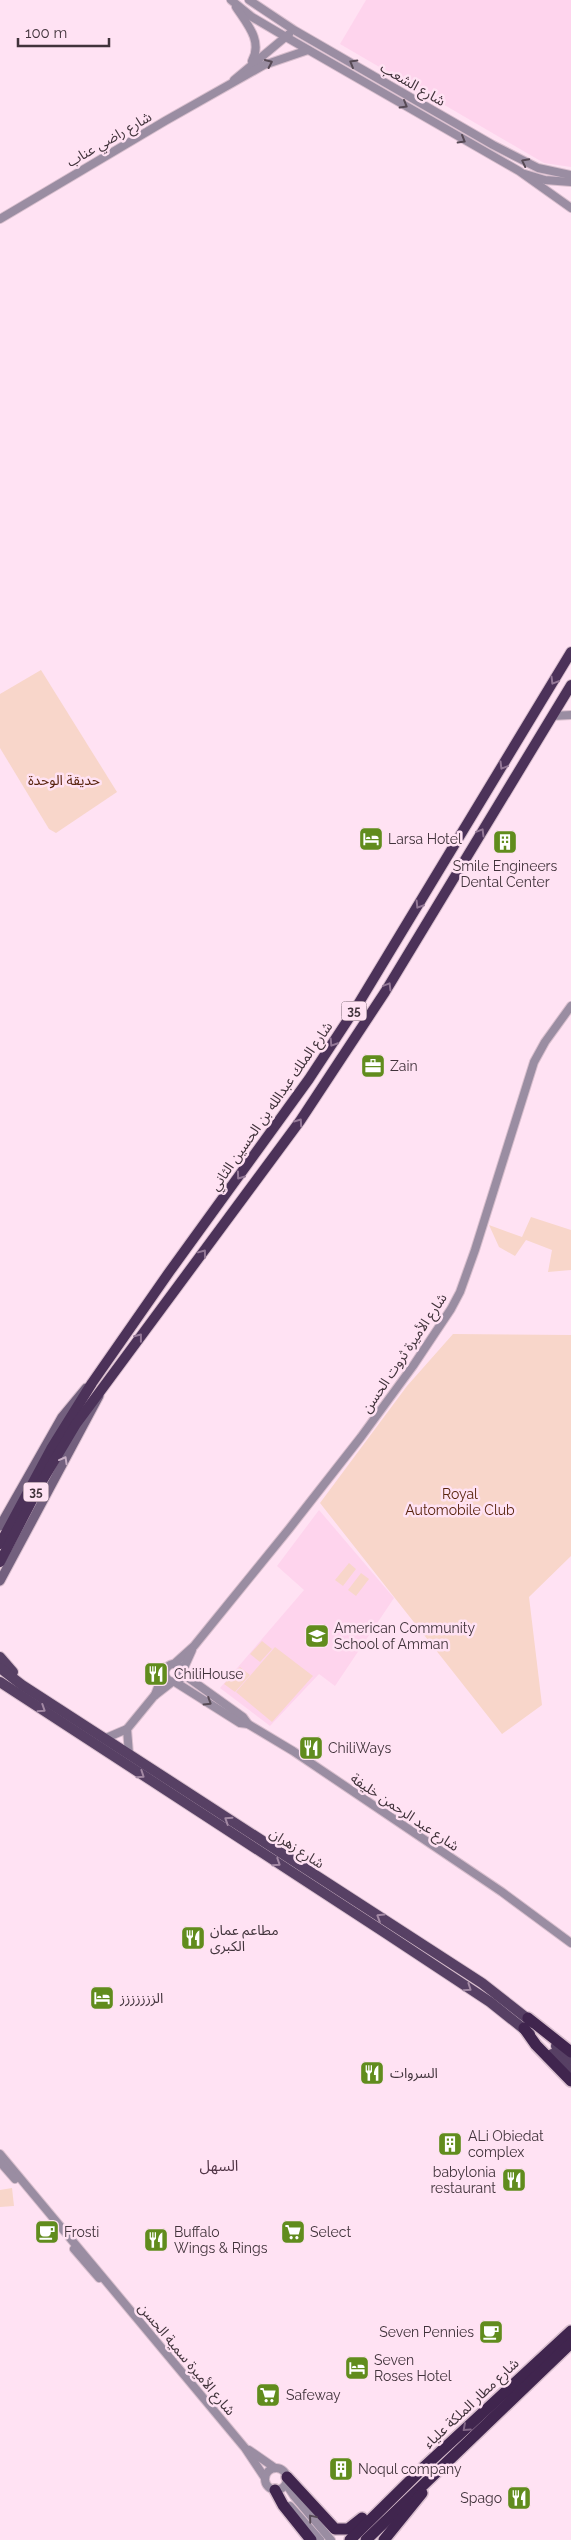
<svg xmlns="http://www.w3.org/2000/svg" width="571" height="2540" viewBox="0 0 571 2540" font-family="Raleway,'Noto Sans Arabic',sans-serif">
<style>
.built{fill:#fed4ed}
.green{fill:#f8d6ca}
.lines{fill:none;stroke-linecap:round;stroke-linejoin:round}
.tertiary-casing{stroke:#d9bfce;stroke-width:10}
.secondary-casing{stroke:#d9bfce;stroke-width:11}
.primary-casing{stroke:#d9bfce;stroke-width:12}
.trunk-casing{stroke:#d9bfce;stroke-width:12}
.motorway-casing{stroke:#d9bfce;stroke-width:14}
.tertiary{stroke:#9a8da2;stroke-width:8}
.secondary{stroke:#73607e;stroke-width:9}
.primary{stroke:#574064;stroke-width:10}
.trunk{stroke:#4c3259;stroke-width:10}
.motorway{stroke:#40254e;stroke-width:11}
.oneway{stroke:#574a55}
.oneway2{stroke:#947897}
.oneway3{stroke:#c7aec4}
.oneway4{stroke:#a389a4}
.oneway5{stroke:#836788}
.labels{text-anchor:middle;stroke-width:5;stroke-linejoin:round;paint-order:stroke}
.shield{fill:#ffe2f3;stroke:#7a6872;stroke-width:1}
.shield-label{font-size:12px;font-weight:bold;fill:#41333b}
.street-label{font-size:14px;fill:#41333b;stroke:#ffe2f3}
.park-label{font-size:14px;fill:#59240e;stroke:#ffe2f3}
.poi-label{font-size:14px;fill:#41333b;stroke:#ffe2f3;text-anchor:start}
.neighbourhood-label{font-size:15px;fill:#503445;stroke:#ffe2f3}
</style>
<rect width="100%" height="100%" fill="#ffe2f3"/>
<g class="built">
<polygon points="366,0 571,0 571,167 544,163 340,44"/>
<polygon points="319,1510 394,1598 335,1686 319,1674 270,1726 220,1688 304,1590 277,1566"/>
</g>
<g class="green">
<polygon points="41,670 117,792 56,833 49,829 0,748 0,694"/>
<polygon points="531,1217 571,1230 571,1270 548,1272 552,1250 526,1240 515,1256 499,1247 489,1225 522,1237"/>
<polygon points="453,1334 571,1335 571,1556 529,1597 542,1705 502,1734 320,1503 407,1386"/>
<polygon points="349,1563 356,1569 343,1586 335,1580"/>
<polygon points="361,1573 369,1579 356,1596 348,1590"/>
<polygon points="262,1641 272,1649 260,1662 250,1654"/>
<polygon points="275,1647 313,1676 272,1722 236,1692"/>
<polygon points="240,1667 250,1675 235,1692 224,1684"/>
<polygon points="12,2188 14,2206 0,2207 0,2190"/>
</g>
<g class="lines">
<defs>
<g id="tertiary">
<polyline points="231,0 252,17 286,37 519,171 571,208"/>
<polyline points="249,0 294,30 493,145 538,168 571,175"/>
<path d="M236,7C247,24 263,41 252,61"/>
<polyline points="234,80 289,34"/>
<polyline points="525,174 545,180 571,182"/>
<polyline points="0,219 165,121 264,65 308,50"/>
<polyline points="552,716 571,715"/>
<circle cx="174" cy="1673" r="9"/>
<polyline points="174,1664 194,1646 289,1529 361,1437 413,1366 451,1309 460,1292 475,1250 534,1062 545,1042 571,1006"/>
<polyline points="183,1670 192,1650"/>
<polyline points="183,1674 243,1717 248,1724"/>
<polyline points="175,1682 240,1723 248,1724 293,1751 502,1892 571,1943"/>
<polyline points="155,1695 164,1671"/>
<polyline points="127,1729 129,1754"/>
<polyline points="106,1738 127,1729 154,1696 172,1682"/>
<polyline points="0,2154 245,2448 265,2478"/>
<polyline points="0,2162 15,2179"/>
<polyline points="74,2249 99,2278"/>
<polyline points="249,2450 275,2468"/>
<circle cx="276" cy="2479" r="11"/>
<polyline points="286,2484 294,2496 331,2540"/>
<polyline points="290,2506 320,2540"/>
</g>
<g id="secondary">
<polyline points="0,1526 62,1417 86,1388"/>
<polyline points="0,1581 99,1396"/>
</g>
<g id="primary">
<polyline points="0,1657 13,1672"/>
<polyline points="0,1668 22,1685 482,1983 533,2023"/>
<polyline points="0,1682 387,1934 490,2002 530,2034"/>
<polyline points="556,2046 571,2060"/>
<polyline points="552,2054 571,2072"/>
</g>
<g id="trunk">
<polyline points="0,1544 51,1449 92,1383 170,1271 309,1079 357,1006 571,652"/>
<polyline points="0,1562 41,1483 76,1424 300,1121 385,992 571,685"/>
</g>
<g id="motorway">
<polyline points="528,2018 571,2052"/>
<polyline points="524,2028 536,2045 571,2081"/>
<polyline points="287,2477 335,2529 348,2529 362,2518"/>
<polyline points="275,2490 283,2505 311,2540"/>
<polyline points="350,2540 425,2466 571,2331"/>
<polyline points="366,2540 571,2343"/>
<polyline points="384,2540 422,2493"/>
</g>
</defs>
<use href="#tertiary" class="tertiary-casing"/>
<use href="#secondary" class="secondary-casing"/>
<use href="#primary" class="primary-casing"/>
<use href="#trunk" class="trunk-casing"/>
<use href="#motorway" class="motorway-casing"/>
<use href="#tertiary" class="tertiary"/>
<use href="#secondary" class="secondary"/>
<use href="#primary" class="primary"/>
<use href="#trunk" class="trunk"/>
<use href="#motorway" class="motorway"/>
</g>
<defs><path id="oneway-chevron" d="M-2-3.5L2.5 0L-2 3.5" fill="none" stroke-width="1.6" stroke-linecap="round" stroke-linejoin="round" transform="scale(1.25)"/></defs>
<g class="oneway">
<use href="#oneway-chevron" transform="translate(269 63) rotate(-25)"/>
<use href="#oneway-chevron" transform="translate(353 63) rotate(-150)"/>
<use href="#oneway-chevron" transform="translate(404 105) rotate(30)"/>
<use href="#oneway-chevron" transform="translate(462 140) rotate(30)"/>
<use href="#oneway-chevron" transform="translate(525 162) rotate(-153)"/>
<use href="#oneway-chevron" transform="translate(208 1702) rotate(32)"/>
<use href="#oneway-chevron" transform="translate(312 2518) rotate(-130)"/>
</g>
<g class="oneway2">
<use href="#oneway-chevron" transform="translate(554 681) rotate(121)"/>
<use href="#oneway-chevron" transform="translate(503 766) rotate(121)"/>
<use href="#oneway-chevron" transform="translate(481 832) rotate(-59)"/>
<use href="#oneway-chevron" transform="translate(419 905) rotate(122)"/>
<use href="#oneway-chevron" transform="translate(388 986) rotate(-59)"/>
<use href="#oneway-chevron" transform="translate(333 1043) rotate(123)"/>
<use href="#oneway-chevron" transform="translate(299 1122) rotate(-55)"/>
<use href="#oneway-chevron" transform="translate(240 1176) rotate(126)"/>
<use href="#oneway-chevron" transform="translate(203 1253) rotate(-53)"/>
<use href="#oneway-chevron" transform="translate(139 1337) rotate(-52)"/>
</g>
<use class="oneway3" href="#oneway-chevron" transform="translate(64 1460) rotate(-61)"/>
<g class="oneway4">
<use href="#oneway-chevron" transform="translate(42 1709) rotate(33)"/>
<use href="#oneway-chevron" transform="translate(141 1775) rotate(34)"/>
<use href="#oneway-chevron" transform="translate(228 1820) rotate(-147)"/>
<use href="#oneway-chevron" transform="translate(277 1863) rotate(33)"/>
<use href="#oneway-chevron" transform="translate(380 1917) rotate(-148)"/>
<use href="#oneway-chevron" transform="translate(468 1988) rotate(34)"/>
</g>
<use class="oneway5" href="#oneway-chevron" transform="translate(466 2428) rotate(138)"/>
<defs>
<symbol id="hotel-square" viewBox="-11 -11 22 22"><rect x="-9" y="-9" width="18" height="18" rx="4" fill="#618c1d" stroke="#ffe2f3"/><path d="M-6-4.5h1.5V1H6V5H4.5V3h-9V5H-6ZM-4 0a1.8 1.8 0 1 1 3.6 0ZM.5 0V-2.5h3Q6-2.5 6 0Z" fill="#fff"/></symbol>
<symbol id="building-square" viewBox="-11 -11 22 22"><rect x="-9" y="-9" width="18" height="18" rx="4" fill="#618c1d" stroke="#ffe2f3"/><path d="M-4-6H4V6H1V3H-1V6H-4ZM-2.5-4.3h1.7v1.8h-1.7ZM.8-4.3h1.7v1.8H.8ZM-2.5-1h1.7V.8h-1.7ZM.8-1h1.7V.8H.8Z" fill="#fff"/></symbol>
<symbol id="office-square" viewBox="-11 -11 22 22"><rect x="-9" y="-9" width="18" height="18" rx="4" fill="#618c1d" stroke="#ffe2f3"/><path d="M-6-3h4V-5.5h4V-3h4V5H-6ZM-1-4.5V-3h2v-1.5ZM-6 0V1H6V0Z" fill="#fff"/></symbol>
<symbol id="school-square" viewBox="-11 -11 22 22"><rect x="-9" y="-9" width="18" height="18" rx="4" fill="#618c1d" stroke="#ffe2f3"/><path d="M0-5L7-2L0 1L-7-2ZM-4 1L0 2.5L4 1V4Q0 6-4 4Z" fill="#fff"/></symbol>
<symbol id="restaurant-square" viewBox="-11 -11 22 22"><rect x="-9" y="-9" width="18" height="18" rx="4" fill="#618c1d" stroke="#ffe2f3"/><path d="M-5-6h1v4h1v-4h1v4h1v-4h1v5L-1.5 .5V6h-2V.5L-5-1ZM5-6V6H3V1.5H1.5Q1.5-4 5-6Z" fill="#fff"/></symbol>
<symbol id="cafe-square" viewBox="-11 -11 22 22"><rect x="-9" y="-9" width="18" height="18" rx="4" fill="#618c1d" stroke="#ffe2f3"/><path d="M-5.5-4.5H6V0H3Q3 3.5 0 3.5H-2.5Q-5.5 3.5-5.5 0ZM3-3.2v2h1.7v-2ZM-6 4.5H4V6H-6Z" fill="#fff"/></symbol>
<symbol id="supermarket-square" viewBox="-11 -11 22 22"><rect x="-9" y="-9" width="18" height="18" rx="4" fill="#618c1d" stroke="#ffe2f3"/><path d="M-6-5.5h2.5l.6 2H6L4.5 2H-2.5L-4.4-4H-6ZM-1.5 3.2a1.3 1.3 0 1 0 .1 0ZM3 3.2a1.3 1.3 0 1 0 .1 0Z" fill="#fff"/></symbol>
</defs>
<g fill-rule="evenodd">
<use href="#hotel-square" x="357" y="825" width="28" height="28"/>
<use href="#building-square" x="491" y="828" width="28" height="28"/>
<use href="#office-square" x="359" y="1052" width="28" height="28"/>
<use href="#school-square" x="303" y="1622" width="28" height="28"/>
<use href="#restaurant-square" x="142" y="1660" width="28" height="28"/>
<use href="#restaurant-square" x="297" y="1734" width="28" height="28"/>
<use href="#restaurant-square" x="179" y="1924" width="28" height="28"/>
<use href="#hotel-square" x="88" y="1984" width="28" height="28"/>
<use href="#restaurant-square" x="358" y="2059" width="28" height="28"/>
<use href="#building-square" x="436" y="2130" width="28" height="28"/>
<use href="#restaurant-square" x="500" y="2166" width="28" height="28"/>
<use href="#cafe-square" x="33" y="2218" width="28" height="28"/>
<use href="#supermarket-square" x="279" y="2218" width="28" height="28"/>
<use href="#restaurant-square" x="142" y="2226" width="28" height="28"/>
<use href="#cafe-square" x="477" y="2318" width="28" height="28"/>
<use href="#hotel-square" x="343" y="2354" width="28" height="28"/>
<use href="#supermarket-square" x="254" y="2381" width="28" height="28"/>
<use href="#building-square" x="327" y="2455" width="28" height="28"/>
<use href="#restaurant-square" x="505" y="2484" width="28" height="28"/>
</g>
<g class="labels">
<g class="shield">
<rect x="341.5" y="1001.5" width="25" height="19" rx="4"/>
<rect x="23.5" y="1482.5" width="25" height="19" rx="4"/>
</g>
<g class="shield-label">
<text x="354" y="1015">35</text>
<text x="36" y="1496">35</text>
</g>
<g class="street-label">
<text transform="translate(413 84) rotate(30)" y="5">شارع الشعب</text>
<text transform="translate(109 139) rotate(-30)" y="5">شارع راضي عناب</text>
<text transform="translate(271 1106) rotate(-55)" y="5">شارع الملك عبدالله بن الحسين الثاني</text>
<text transform="translate(404 1353) rotate(-56)" y="5">شارع الأميرة ثروت الحسن</text>
<text transform="translate(405 1812) rotate(34)" y="5">شارع عبد الرحمن خليفة</text>
<text transform="translate(297 1848) rotate(33)" y="5">شارع زهران</text>
<text transform="translate(187 2359) rotate(50)" y="5">شارع الأميرة سمية الحسن</text>
<text transform="translate(471 2403) rotate(-43)" y="5">شارع مطار الملكة علياء</text>
</g>
<g class="park-label">
<text x="64" y="785">حديقة الوحدة</text>
<text x="460" y="1499">Royal<tspan x="460" dy="16">Automobile Club</tspan></text>
</g>
<g class="poi-label">
<text x="388" y="844">Larsa Hotel</text>
<text x="505" y="871" text-anchor="middle">Smile Engineers<tspan x="505" dy="16">Dental Center</tspan></text>
<text x="390" y="1071">Zain</text>
<text x="334" y="1633">American Community<tspan x="334" dy="16">School of Amman</tspan></text>
<text x="174" y="1679">ChiliHouse</text>
<text x="328" y="1753">ChiliWays</text>
<text x="210" y="1935">مطاعم عمان<tspan x="210" dy="16">الكبرى</tspan></text>
<text x="120" y="2003">الززززززز</text>
<text x="390" y="2078">السروات</text>
<text x="468" y="2141">ALi Obiedat<tspan x="468" dy="16">complex</tspan></text>
<text x="496" y="2177" text-anchor="end">babylonia<tspan x="496" dy="16">restaurant</tspan></text>
<text x="64" y="2237">Frosti</text>
<text x="174" y="2237">Buffalo<tspan x="174" dy="16">Wings &amp; Rings</tspan></text>
<text x="310" y="2237">Select</text>
<text x="474" y="2337" text-anchor="end">Seven Pennies</text>
<text x="374" y="2365">Seven<tspan x="374" dy="16">Roses Hotel</tspan></text>
<text x="286" y="2400">Safeway</text>
<text x="358" y="2474">Noqul company</text>
<text x="502" y="2503" text-anchor="end">Spago</text>
</g>
<g class="neighbourhood-label">
<text x="219" y="2171">السهل</text>
</g>
</g>
<path d="M18 38v8h91v-8" fill="none" stroke="#41333b" stroke-width="2.5"/>
<text x="25" y="38" font-size="15" fill="#41333b" stroke="#ffe2f3" stroke-width="4" paint-order="stroke">100 m</text>
</svg>
